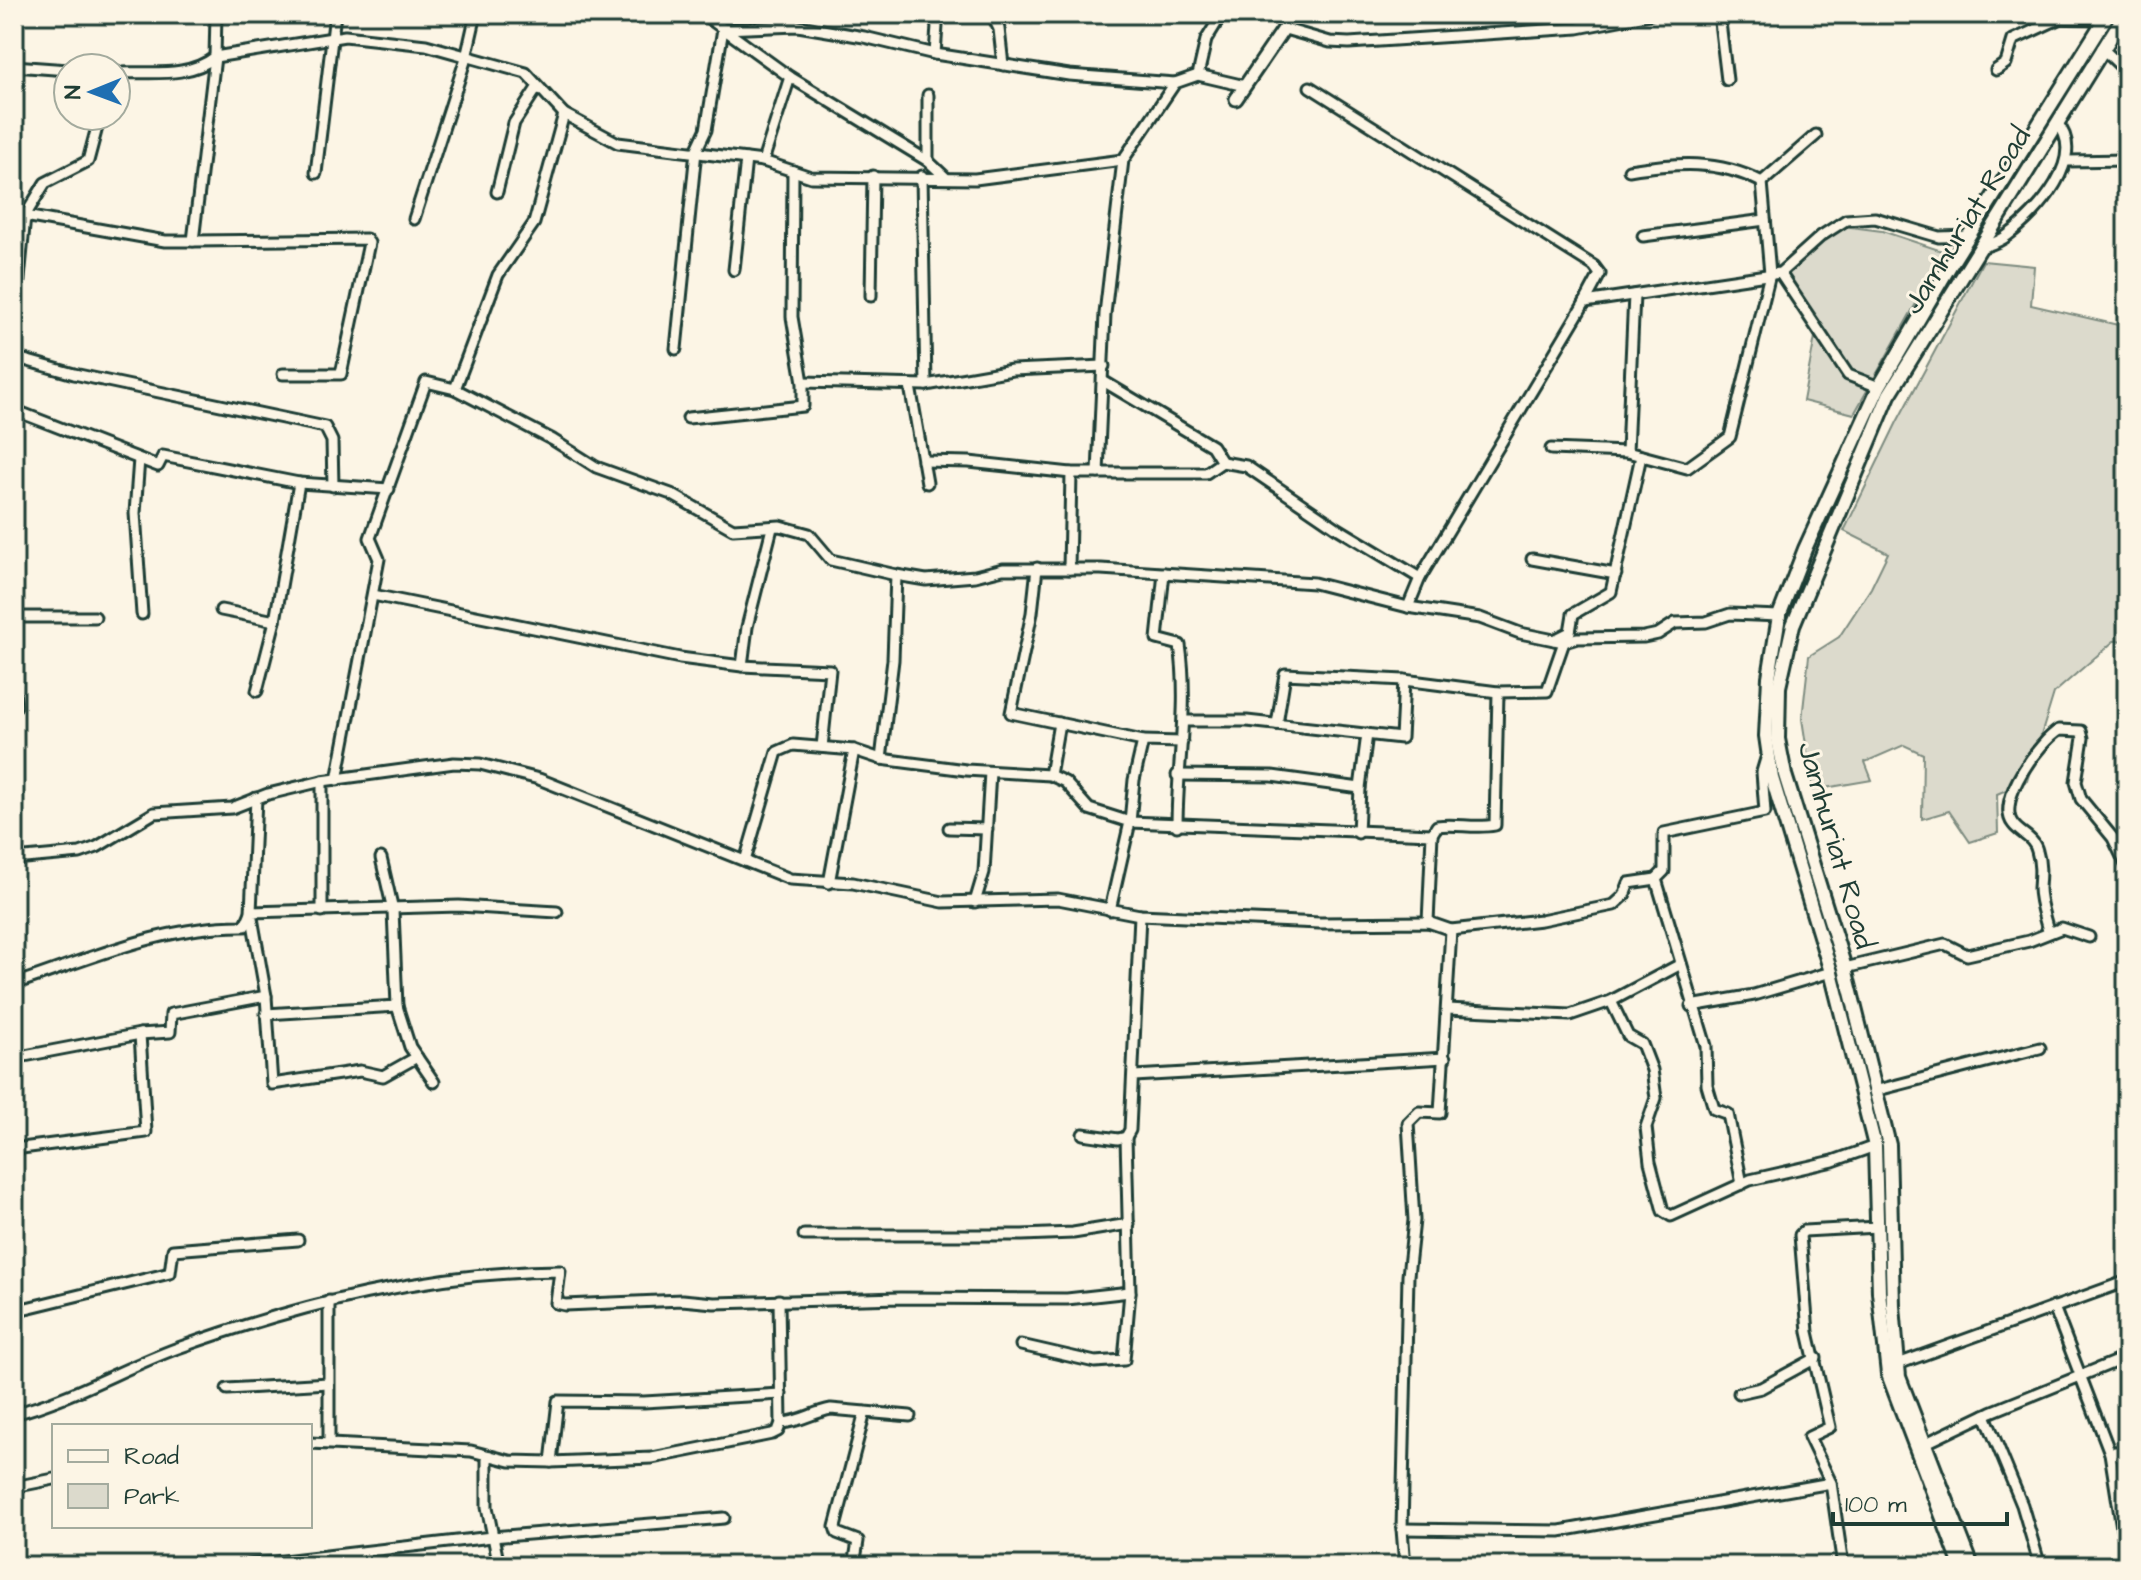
<svg xmlns="http://www.w3.org/2000/svg" width="2141" height="1580" viewBox="0 0 2141 1580" font-family="'Architects Daughter',sans-serif">
<style>
.green{fill:#dcdacc;stroke:#7e8c80;stroke-width:2}
.lines{fill:none;stroke-linecap:round;stroke-linejoin:round}
.minor-casing{stroke:#1f3d34;stroke-width:15}
.tertiary-casing{stroke:#1f3d34;stroke-width:17}
.secondary-casing{stroke:#1f3d34;stroke-width:18}
.minor{stroke:#fcf5e5;stroke-width:9}
.tertiary{stroke:#fcf5e5;stroke-width:11}
.secondary{stroke:#fcf5e5;stroke-width:12}
.labels{text-anchor:middle;stroke-width:6;stroke-linejoin:round;paint-order:stroke}
.street-label{font-size:30px;fill:#1f3d34;stroke:#fcf5e5}
</style>
<rect width="100%" height="100%" fill="#fcf5e5"/>
<filter id="ink" filterUnits="userSpaceOnUse"><feTurbulence type="fractalNoise" baseFrequency=".0125" numOctaves="2"/><feDisplacementMap in="SourceGraphic" scale="16" xChannelSelector="R" yChannelSelector="G"/><feConvolveMatrix kernelMatrix="1 2 1 2 8 2 1 2 1" color-interpolation-filters="sRGB"/></filter>
<g filter="url(#ink)">
<g class="green">
<polygon points="1843,226 1882,231 1945,252 1854,414 1803,401 1815,337 1783,273"/>
<polygon points="1983,261 2034,266 2031,305 2127,327 2127,640 2114,641 2054,693 2027,781 1997,794 1998,833 1970,842 1949,811 1922,819 1923,754 1904,745 1865,762 1872,780 1813,790 1802,719 1809,656 1839,637 1871,588 1888,553 1844,531 1897,422"/>
</g>
<g class="lines">
<defs>
<g id="minor">
<polyline points="703,14 790,77 928,161 945,177"/>
<polyline points="931,14 937,26 935,54"/>
<polyline points="992,14 999,29 1003,65"/>
<polyline points="1719,14 1727,80"/>
<polyline points="2020,14 2032,18 2105,19"/>
<polyline points="1285,29 1330,42 1349,43 1578,28 1651,14"/>
<polyline points="2102,48 2127,72"/>
<polyline points="14,66 68,70"/>
<polyline points="1996,70 2006,63 2013,40 2065,16"/>
<path d="M116,73C149,71 187,79 215,57L345,36L426,45L526,73L564,114L618,143L763,161L811,177L975,179L1123,160"/>
<polyline points="1198,75 1206,40 1222,14"/>
<polyline points="1310,87 1594,266 1600,274 1585,302"/>
<polyline points="928,95 928,161"/>
<polyline points="763,161 790,77"/>
<polyline points="2068,161 2127,160"/>
<path d="M1629,170C1676,163 1717,159 1762,182"/>
<polyline points="316,173 335,14"/>
<polyline points="922,176 926,385"/>
<polyline points="1762,182 1816,135"/>
<polyline points="497,192 514,123 537,88"/>
<polyline points="25,216 165,241 193,241 215,57 216,14"/>
<polyline points="414,219 466,58 476,14"/>
<polyline points="1643,236 1765,220"/>
<polyline points="193,241 366,239 369,243 341,374 283,374"/>
<path d="M1980,248C1989,245 2000,242 2008,235C2038,213 2088,157 2057,123"/>
<polyline points="734,270 746,159"/>
<polyline points="1780,273 1848,375 1879,387"/>
<polyline points="871,296 873,176"/>
<polyline points="14,332 25,216 45,183 88,161 100,116"/>
<polyline points="676,349 696,151 706,130 723,29 798,26 864,37 935,54 1069,75 1175,83"/>
<polyline points="14,357 74,374 325,427 332,441 333,486"/>
<polyline points="803,382 926,385 1012,370 1104,366"/>
<polyline points="910,386 927,483"/>
<polyline points="455,389 498,275 534,223 564,114"/>
<polyline points="14,410 158,466 163,456 299,483 389,489"/>
<polyline points="688,418 803,406 803,382 792,317 793,171"/>
<polyline points="1551,449 1627,452 1687,468 1730,437 1770,274 1762,182"/>
<polyline points="1627,452 1634,295"/>
<polyline points="139,459 135,513 142,614"/>
<polyline points="923,461 969,462 1071,473"/>
<polyline points="1222,462 1246,466 1337,528 1420,578"/>
<polyline points="1098,473 1105,314 1123,160 1175,83 1198,75 1245,86"/>
<polyline points="1532,559 1616,574"/>
<polyline points="1037,568 1032,613 1011,713 1143,741"/>
<polyline points="1069,569 1071,473 1206,473 1222,462 1212,446 1103,381"/>
<path d="M1164,573L1157,639L1180,645C1189,706 1177,765 1177,826"/>
<polyline points="373,595 680,658 742,666 830,670 822,747"/>
<polyline points="1408,607 1420,578 1585,302 1780,273 1821,236 1846,220 1875,218 1939,237 1969,236"/>
<polyline points="221,610 275,621"/>
<polyline points="14,617 95,617"/>
<polyline points="1554,640 1570,632 1573,614 1611,592 1641,456"/>
<polyline points="742,666 747,627 772,528"/>
<polyline points="14,686 16,706"/>
<polyline points="257,691 275,621 299,483"/>
<polyline points="1185,721 1247,721 1401,738 1404,680"/>
<polyline points="1277,724 1285,674 1404,680 1498,692 1547,691 1564,642"/>
<polyline points="881,759 893,660 896,575"/>
<polyline points="1050,775 1059,723"/>
<polyline points="1177,775 1272,776 1360,788"/>
<polyline points="337,780 379,559 370,538 426,382 455,389 553,440 596,467 671,494 733,529 780,526 809,534 831,560 896,575 926,580 975,576 1003,569 1101,569 1314,583 1408,607 1480,618 1520,633 1564,642 1577,638 1644,637 1658,634 1675,623 1706,622 1730,614 1779,616"/>
<polyline points="322,781 322,911"/>
<polyline points="949,828 987,829"/>
<polyline points="1358,833 1360,788 1367,734"/>
<polyline points="14,859 80,853 97,847 154,813 232,808 268,794 322,781 454,763 480,764 539,779 790,879 853,883 943,902 1058,899 1140,915 1320,923 1428,922 1451,930 1541,920 1614,905 1624,896 1629,883 1656,879"/>
<path d="M745,861L777,752L793,745L854,750L881,759L966,770L1050,775L1065,782L1089,809L1130,822L1432,834L1437,826C1456,823 1475,829 1495,825L1498,692"/>
<polyline points="829,883 854,750"/>
<polyline points="975,902 984,872 990,772"/>
<polyline points="1110,910 1130,822 1134,780 1143,741 1182,742"/>
<polyline points="1428,922 1432,834"/>
<path d="M2048,931C2045,918 2039,902 2039,888C2040,875 2041,864 2037,851C2034,837 2020,834 2013,824C1995,801 2040,741 2059,730L2081,731L2083,738L2076,782L2081,799L2113,838L2127,867"/>
<polyline points="1845,968 1945,944 1967,955 2029,941 2062,928 2089,937"/>
<path d="M14,984C90,959 164,925 245,926L251,912L256,798"/>
<polyline points="266,996 251,912 459,906 557,912"/>
<polyline points="1611,1001 1628,1036 1642,1044 1652,1070 1656,1098 1646,1127 1650,1162 1663,1211 1671,1216 1750,1180 1833,1161 1875,1146"/>
<polyline points="397,1006 410,1047 434,1082"/>
<polyline points="1691,1006 1754,995 1831,972"/>
<polyline points="1447,1009 1570,1015 1611,1001 1681,964"/>
<polyline points="266,1014 397,1006 393,910 381,858"/>
<polyline points="14,1058 140,1034 170,1032 171,1014 266,996 272,1084 360,1071 383,1076 417,1057"/>
<polyline points="1134,1076 1445,1058"/>
<polyline points="1878,1090 2040,1048"/>
<polyline points="1083,1134 1118,1139 1126,1137 1130,1130 1140,915"/>
<polyline points="14,1149 146,1132 140,1034"/>
<polyline points="1742,1184 1728,1114 1714,1109 1707,1085 1706,1046 1656,879 1664,871 1664,833 1765,812 1762,772 1768,752"/>
<polyline points="804,1235 1022,1235 1073,1233 1129,1224"/>
<polyline points="329,1301 329,1442"/>
<polyline points="2054,1307 2110,1453 2127,1559"/>
<polyline points="14,1311 170,1273 173,1250 298,1240"/>
<polyline points="1021,1345 1095,1362 1124,1360 1130,1292 1126,1137"/>
<polyline points="1898,1364 2127,1281"/>
<polyline points="227,1389 328,1383"/>
<polyline points="1739,1393 1761,1388 1816,1358"/>
<path d="M14,1414C71,1399 123,1368 178,1348C301,1304 429,1272 560,1271L556,1303L565,1305L682,1300L714,1303L900,1298L1067,1299L1130,1292"/>
<polyline points="1985,1415 2022,1505 2040,1566"/>
<path d="M781,1423C801,1422 813,1412 831,1409L910,1416"/>
<polyline points="310,1443 471,1451 510,1461 551,1462 652,1458 772,1434 778,1431 781,1423 779,1300"/>
<polyline points="1924,1444 1991,1412 2127,1357"/>
<polyline points="2110,1453 2127,1450"/>
<polyline points="490,1456 487,1460 487,1507 499,1566"/>
<polyline points="551,1462 558,1401 644,1402 781,1394"/>
<polyline points="14,1487 54,1479"/>
<polyline points="1402,1529 1560,1531 1831,1483"/>
<polyline points="239,1566 492,1537 724,1518"/>
<polyline points="854,1566 858,1541 837,1533 835,1527 865,1412"/>
<polyline points="1405,1566 1402,1529 1408,1276 1414,1220 1408,1123 1419,1112 1440,1113 1451,930"/>
<polyline points="1843,1566 1831,1483 1809,1437 1830,1427 1808,1332 1800,1235 1804,1231 1878,1227"/>
</g>
<polyline id="tertiary" points="1236,99 1294,14"/>
<g id="secondary">
<polyline points="1961,1566 1888,1374 1879,1292 1875,1146 1831,972 1772,778 1766,736 1769,677 1779,616 1805,549 1879,387 1951,264 2108,14"/>
<polyline points="1972,1566 1899,1377 1893,1306 1889,1145 1845,968 1785,775 1778,739 1779,687 1793,625 1889,395 2125,14"/>
</g>
</defs>
<use href="#minor" class="minor-casing"/>
<use href="#tertiary" class="tertiary-casing"/>
<use href="#secondary" class="secondary-casing"/>
<use href="#minor" class="minor"/>
<use href="#tertiary" class="tertiary"/>
<use href="#secondary" class="secondary"/>
</g>
</g>
<g class="labels">
<g class="street-label">
<text transform="translate(1966 220) rotate(-58)" y="10">Jamhuriat Road</text>
<text transform="translate(1837 845) rotate(74)" y="10">Jamhuriat Road</text>
</g>
</g>
<rect width="2141" height="1580" fill="none" stroke="#fcf5e5" stroke-width="48"/>
<rect x="24" y="24" width="2093" height="1532" fill="none" stroke="#1f3d34" stroke-width="3" filter="url(#ink)"/>
<rect x="52" y="1424" width="260" height="104" fill="#fcf5e5" stroke="#a4ab9e" stroke-width="2"/>
<rect x="68" y="1450" width="40" height="12" fill="#fcf5e5" stroke="#a4ab9e" stroke-width="2"/>
<text x="124" y="1464" font-size="24" fill="#1f3d34">Road</text>
<rect x="68" y="1484" width="40" height="24" fill="#dcdacc" stroke="#a4ab9e" stroke-width="2"/>
<text x="124" y="1504" font-size="24" fill="#1f3d34">Park</text>
<g transform="translate(92 92) rotate(269)"><circle r="38" fill="#fcf5e5" stroke="#a4ab9e" stroke-width="2"/>
<path d="M0-6L14 30L0 20L-14 30Z" fill="#1f6fb2"/>
<text y="-12" font-size="22" font-weight="bold" text-anchor="middle" fill="#1f3d34">N</text>
</g>
<path d="M1833 1512v12h174v-12" fill="none" stroke="#1f3d34" stroke-width="4"/>
<text x="1845" y="1512" font-size="24" fill="#1f3d34" stroke="#fcf5e5" stroke-width="6" paint-order="stroke">100 m</text>
</svg>
